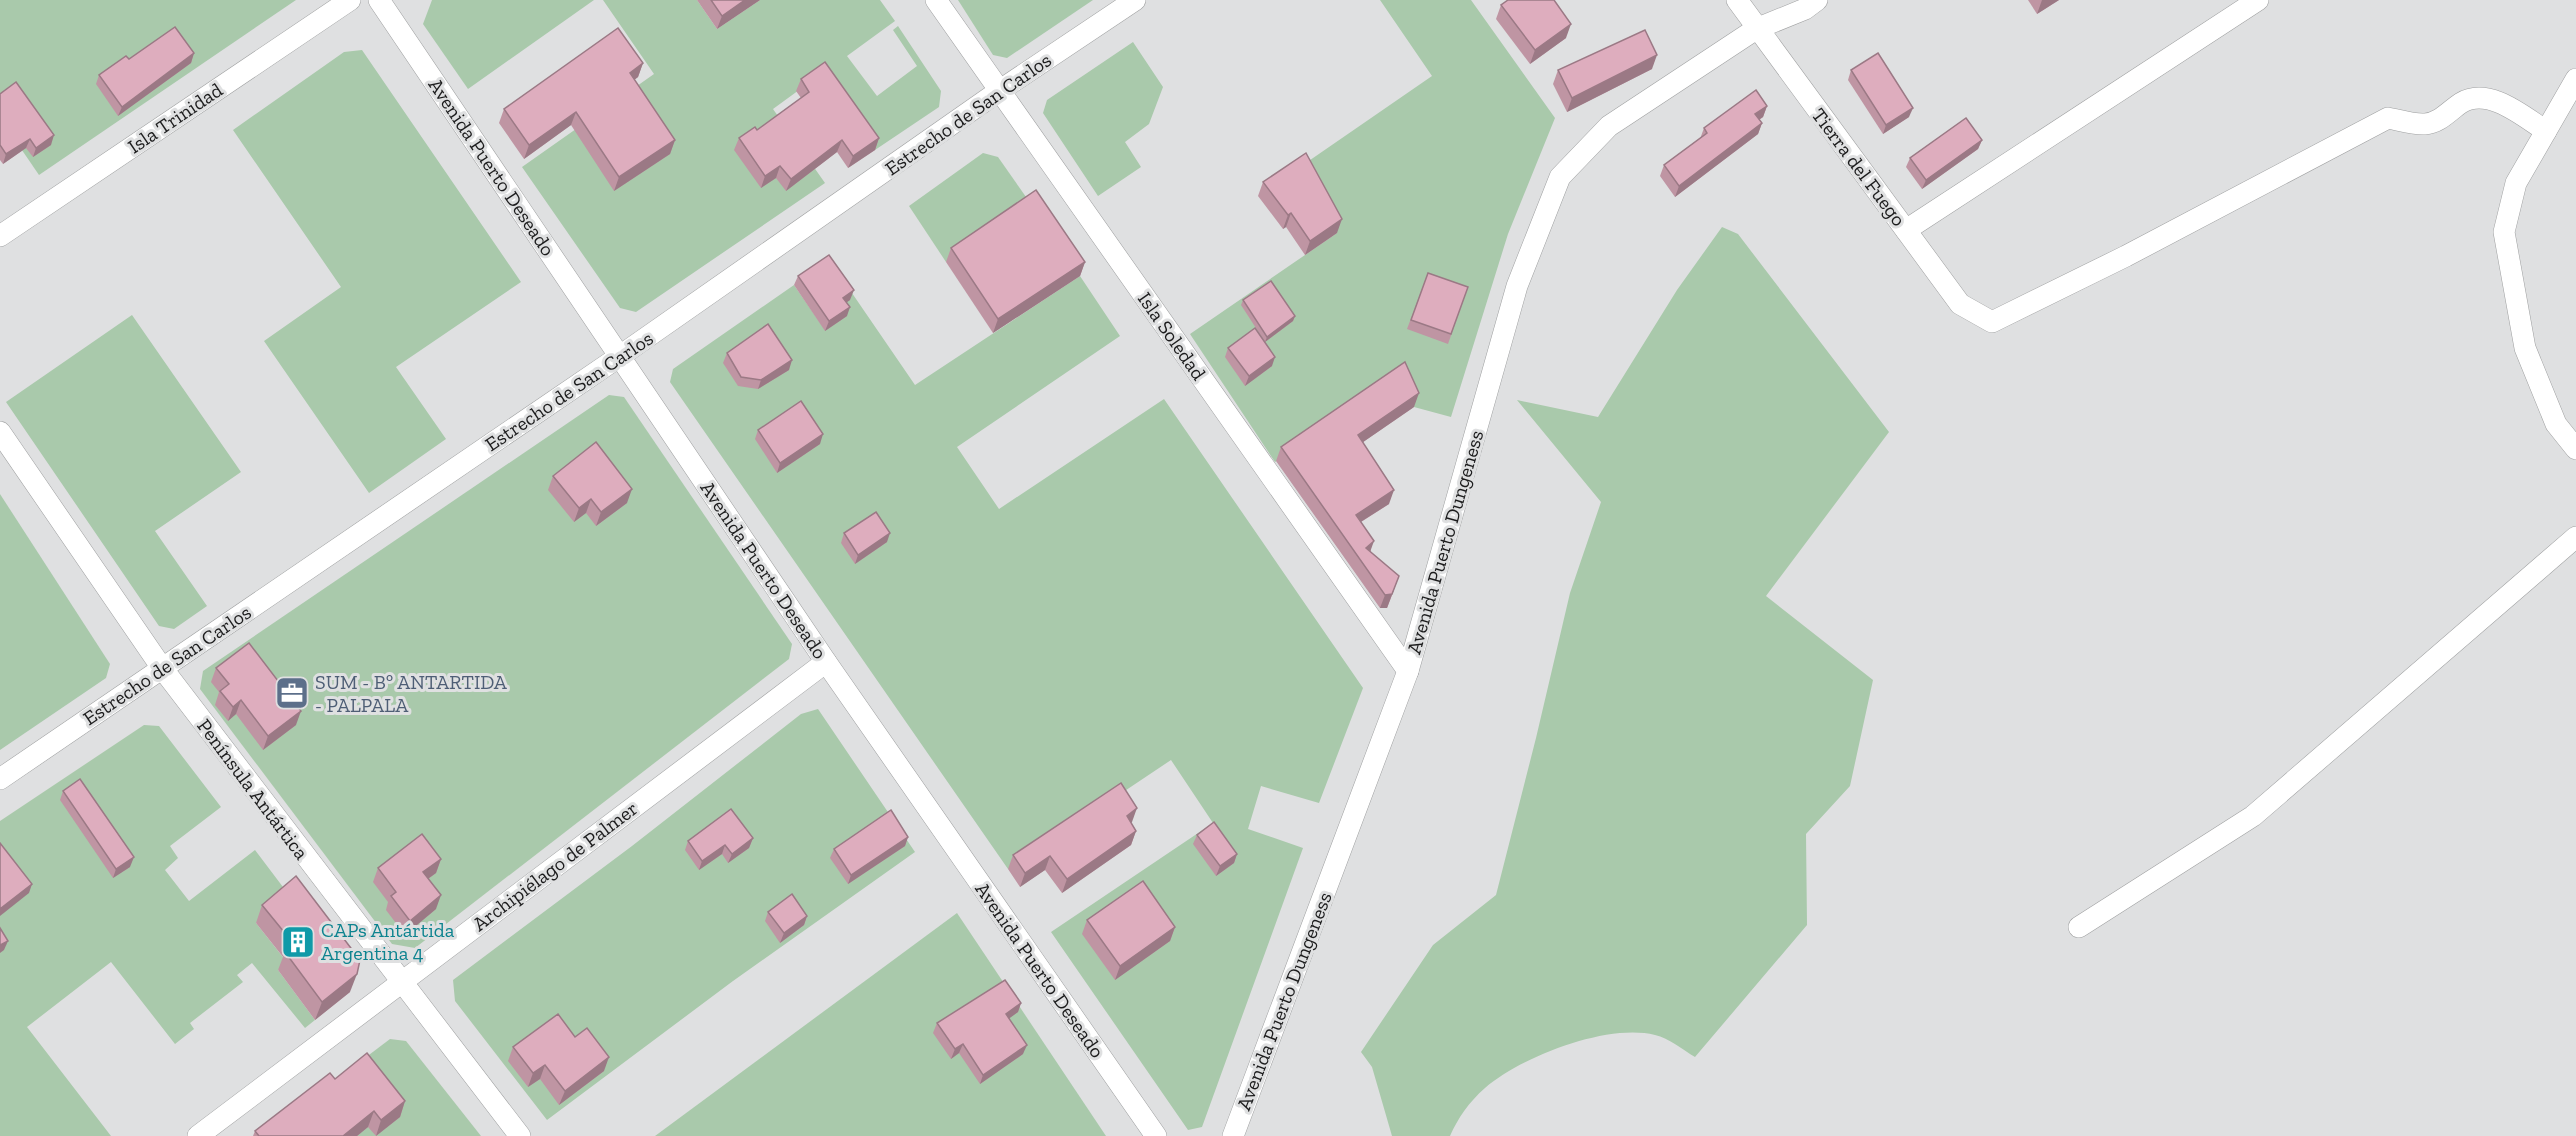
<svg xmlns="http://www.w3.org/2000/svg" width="2576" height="1136" viewBox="0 0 2576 1136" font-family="'Zilla Slab',serif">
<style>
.green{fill:#a9c9ab}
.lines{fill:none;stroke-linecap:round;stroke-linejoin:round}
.street-casing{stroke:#9fa0a1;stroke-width:22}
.street{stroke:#fff;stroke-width:21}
.wall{fill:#bf95a3}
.shaded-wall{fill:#9b7985}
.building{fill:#deadbe;stroke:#9b7985;stroke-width:1.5}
.labels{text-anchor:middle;stroke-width:6;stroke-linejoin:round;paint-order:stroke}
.street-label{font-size:20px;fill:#1c1c1d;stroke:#dfe0e1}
.service-label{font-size:20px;fill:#4e5e75;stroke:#dfe0e1;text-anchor:start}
.culture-label{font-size:20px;fill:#0d838f;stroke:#dfe0e1;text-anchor:start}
</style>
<rect width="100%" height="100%" fill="#dfe0e1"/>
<g class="green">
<polygon points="0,0 296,0 39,175 0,118"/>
<polygon points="432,0 594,0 468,89 423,24"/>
<polygon points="603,0 697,0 717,29 760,0 880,0 895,21 847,56 877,96 917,66 893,30 898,26 941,91 939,107 875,150 821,74 773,109 825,183 636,312 620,308 522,167 654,74"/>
<polygon points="958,0 1093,0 1007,58 993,55"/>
<polygon points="1380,0 1471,0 1555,118 1508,234 1451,417 1414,407 1400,376 1275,462 1190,334 1337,233 1300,167 1432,76"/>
<polygon points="1133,42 1163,87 1149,124 1125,142 1141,167 1098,196 1043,113 1047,100"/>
<polygon points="362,50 521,282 396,367 446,439 369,493 264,341 341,287 233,130 344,52"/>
<polygon points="983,153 998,157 1031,204 946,262 909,206"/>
<path d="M1722,227L1738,234L1889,432L1766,596L1873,680L1850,786L1806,834L1807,925L1695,1057C1683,1050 1669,1038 1655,1035C1607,1023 1521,1057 1485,1088C1469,1102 1458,1118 1450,1136H1392L1372,1067L1361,1052L1433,945L1496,895L1536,738L1570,593L1601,502L1517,400L1598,417L1677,290Z"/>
<polygon points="830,261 915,385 1080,276 1120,336 957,447 999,509 1164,399 1363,688 1319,803 1261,786 1248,829 1303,848 1202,1127 1188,1130 1051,932 1213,823 1171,760 1008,869 670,382 673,369 794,285 825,330 839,308 850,299"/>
<polygon points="132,315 241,472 155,531 207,606 174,629 159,626 6,402"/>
<polygon points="609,395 624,397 792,644 789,659 415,948 392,944 200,689 203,671"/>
<polygon points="0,494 110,664 106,678 0,750"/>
<polygon points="818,709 915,852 733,981 547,1120 455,1001 453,980 632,846 801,714"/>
<polygon points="144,725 159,726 221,807 170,846 178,858 165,870 189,901 255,850 289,895 256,923 286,961 278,970 315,1020 305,1028 252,963 237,975 243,982 190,1023 194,1029 175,1044 111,962 27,1027 111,1136 0,1136 0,821"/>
<polygon points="957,913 1106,1136 655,1136"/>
<polygon points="390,1039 406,1041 481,1136 336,1136 324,1089"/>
</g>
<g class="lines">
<defs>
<g id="street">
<polyline points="379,0 826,662 1156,1136"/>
<polyline points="936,0 1408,671"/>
<path d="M1737,0L1960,304L1992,322L2126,256L2388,118C2399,120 2414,125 2425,124C2440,123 2450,110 2461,103C2489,86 2524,117 2546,131"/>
<polyline points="2576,79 2516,183 2504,232 2525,348 2556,424 2576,449"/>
<polyline points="1906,230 2258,0"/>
<polyline points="0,236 350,0"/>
<polyline points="0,432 162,668 520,1136"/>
<polyline points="0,779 620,356 999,91 1135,0"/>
<polyline points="2079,927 2253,816 2576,537"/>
<polyline points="198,1136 826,662"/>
<polyline points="1233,1136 1408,671 1517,286 1560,177 1609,126 1756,29 1805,9 1817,0"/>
</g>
</defs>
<use href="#street" class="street-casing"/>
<use href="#street" class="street"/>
</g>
<g class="wall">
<polygon points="697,0 760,0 717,29"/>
<polygon points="2028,0 2059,0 2037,14"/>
<polygon points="1501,5 1566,38 1530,64 1496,19"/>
<polygon points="194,53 191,63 118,116 96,84 99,75"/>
<polygon points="643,63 638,77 634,80 675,140 670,154 614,191 571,125 524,159 499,123 504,109"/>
<polygon points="1652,69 1567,112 1553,84 1558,70"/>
<polygon points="1851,70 1909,117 1883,134 1848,80"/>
<polygon points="801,79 879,138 875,150 848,168 837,152 786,191 776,178 761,188 734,150 739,138 757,130 801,98 796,91"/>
<polygon points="0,94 51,145 33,157 26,148 3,164 0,160"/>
<polygon points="1767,106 1763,117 1759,120 1762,123 1758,134 1675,197 1660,176 1664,165 1700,139 1704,128"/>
<polygon points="1982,140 1978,149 1922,189 1906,167 1910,158"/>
<polygon points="1263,182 1337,233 1305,255 1286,227 1283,229 1258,196"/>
<polygon points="951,248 1085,262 1080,276 993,333 946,262"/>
<polygon points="1428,273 1468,287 1448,344 1407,329"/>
<polygon points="798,276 850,300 846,302 847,316 825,331 794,285"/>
<polygon points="1243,300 1295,316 1293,321 1265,342 1241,305"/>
<polygon points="1228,348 1272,366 1245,386 1225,357"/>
<polygon points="727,353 789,370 758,389 738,386 723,363"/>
<polygon points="1414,407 1363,442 1389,504 1361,522 1371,552 1394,590 1387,608 1380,608 1276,461 1281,447"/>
<polygon points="758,430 820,444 777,473 755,439"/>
<polygon points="553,476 627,503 596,526 586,513 574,522 548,490"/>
<polygon points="844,533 887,542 855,564 841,543"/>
<polygon points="216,668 296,725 263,750 236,714 228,721 215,705 219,692 211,682"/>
<polygon points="63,791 130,867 113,878 60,800"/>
<polygon points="1132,822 1131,823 1136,831 1131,845 1062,893 1045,870 1020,887 1008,869 1013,855"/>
<polygon points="1197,835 1237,854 1234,863 1216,876 1193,844"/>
<polygon points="908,837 905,846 848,884 830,858 834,849"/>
<polygon points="753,838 749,848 728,863 722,854 699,870 685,850 688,841"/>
<polygon points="441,859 436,873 428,879 436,909 405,935 386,910 388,902 373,882 378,868"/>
<polygon points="262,905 350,992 315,1020 278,970 283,957 256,923"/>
<polygon points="768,912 807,916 804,925 780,943 765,921"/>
<polygon points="1087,920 1175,927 1170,941 1115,980 1082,934"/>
<polygon points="1021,1003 1018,1012 1009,1018 1023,1054 980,1084 959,1053 951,1059 933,1033 937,1023"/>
<polygon points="575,1037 604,1071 559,1105 540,1079 528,1087 508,1061 513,1047"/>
<polygon points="405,1101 400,1117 376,1136 368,1127 357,1136 253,1136 255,1131"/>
</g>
<g class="shaded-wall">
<polygon points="745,0 760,0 717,29 722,16"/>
<polygon points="2042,0 2059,0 2037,14"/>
<polygon points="1571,24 1566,38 1530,64 1535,50"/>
<polygon points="194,53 191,63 118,116 122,107"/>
<polygon points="1657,55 1652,69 1567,112 1572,98"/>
<polygon points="643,63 638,77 625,87 630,73"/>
<polygon points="1767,106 1763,117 1751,125 1755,114"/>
<polygon points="1913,108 1909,117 1883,134 1886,125"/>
<polygon points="576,112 571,125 524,159 529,145"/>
<polygon points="1762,123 1758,134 1675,197 1679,186"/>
<polygon points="54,135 51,145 33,157 36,148"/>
<polygon points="879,138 875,150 848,168 853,156"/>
<polygon points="30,139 26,148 3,164 6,154"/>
<polygon points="675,140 670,154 614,191 619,177"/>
<polygon points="842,140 837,152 786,191 791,179"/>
<polygon points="1982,140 1978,149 1922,189 1926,180"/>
<polygon points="780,166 776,178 761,188 765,176"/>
<polygon points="1291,213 1286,227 1283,229 1288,215"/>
<polygon points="1342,219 1337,233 1305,255 1310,241"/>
<polygon points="1085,262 1080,276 993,333 998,319"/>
<polygon points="854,290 850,300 839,308 843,298"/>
<polygon points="850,307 847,316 825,331 829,321"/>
<polygon points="1295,316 1293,321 1265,342 1267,337"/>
<polygon points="1275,357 1272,366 1245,386 1249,376"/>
<polygon points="792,360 789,370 758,389 761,380"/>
<polygon points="1419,393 1414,407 1353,449 1358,435"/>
<polygon points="823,434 820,444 777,473 780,463"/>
<polygon points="632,489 627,503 596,526 601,512"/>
<polygon points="1394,490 1389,504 1351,528 1356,515"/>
<polygon points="591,499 586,513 574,522 579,508"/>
<polygon points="890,533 887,542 855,564 858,555"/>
<polygon points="1374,541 1369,555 1366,548"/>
<polygon points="1399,576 1387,608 1380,608 1385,595"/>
<polygon points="241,700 236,714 228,721 233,707"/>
<polygon points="301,711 296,725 263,750 268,736"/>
<polygon points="1137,808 1132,822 1121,830 1127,816"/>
<polygon points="1136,831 1131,845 1062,893 1067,879"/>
<polygon points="908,837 905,846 848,884 851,875"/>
<polygon points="753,838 749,848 728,863 732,854"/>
<polygon points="725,845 722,854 699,870 702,861"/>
<polygon points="1237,854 1234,863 1216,876 1220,866"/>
<polygon points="1050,856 1045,870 1020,887 1025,873"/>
<polygon points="134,857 130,867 113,878 116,869"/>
<polygon points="441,859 436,873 418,886 423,872"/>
<polygon points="32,884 29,893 0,916 0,909"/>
<polygon points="441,895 436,909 405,935 410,921"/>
<polygon points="807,916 804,925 780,943 784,933"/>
<polygon points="1175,927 1170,941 1115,980 1120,966"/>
<polygon points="8,941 4,950 0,953 0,945"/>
<polygon points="357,974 350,992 315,1020 322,1002"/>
<polygon points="1021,1003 1018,1012 1003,1023 1006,1014"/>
<polygon points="963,1044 959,1053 951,1059 955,1049"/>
<polygon points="1027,1045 1023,1054 980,1084 983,1075"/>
<polygon points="609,1057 604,1071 559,1105 565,1091"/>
<polygon points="545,1065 540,1079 528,1087 533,1073"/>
<polygon points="405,1101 400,1117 376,1136 381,1120"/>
<polygon points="374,1111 368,1127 357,1136 343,1136"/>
</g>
<g class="building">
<polygon points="711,0 745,0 722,16"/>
<polygon points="1508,0 1554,0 1571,24 1535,50 1501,5"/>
<polygon points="175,27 194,53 122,107 99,75 126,56 129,59"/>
<polygon points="618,28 643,63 630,73 675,140 619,177 576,112 529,145 504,109"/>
<polygon points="1645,30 1657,55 1572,98 1558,70"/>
<polygon points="1878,53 1913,108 1886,125 1851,70"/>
<polygon points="825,62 879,138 853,156 842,140 791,179 780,166 765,176 739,138 755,127 757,130 809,92 801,79"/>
<polygon points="16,82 54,135 36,148 30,139 6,154 0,145 0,94"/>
<polygon points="1756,90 1767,106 1755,114 1762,123 1679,186 1664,165 1707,133 1704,128"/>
<polygon points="1966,118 1982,140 1926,180 1910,158"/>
<polygon points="1306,153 1342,219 1310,241 1291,213 1288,215 1263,182"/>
<polygon points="1036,190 1085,262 998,319 951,248"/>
<polygon points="829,255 854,290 843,298 850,307 829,321 798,276"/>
<polygon points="1428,273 1468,287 1451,334 1411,320"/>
<polygon points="1271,281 1295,316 1267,337 1243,300"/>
<polygon points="768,324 792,360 761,380 741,377 727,353"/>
<polygon points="1255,328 1275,357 1249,376 1228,348"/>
<polygon points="1405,362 1419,393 1358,435 1394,490 1356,515 1374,541 1366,548 1399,576 1392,594 1385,595 1281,447"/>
<polygon points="801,401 823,434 780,463 758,430"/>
<polygon points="596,442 632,489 601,512 591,499 579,508 553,476"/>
<polygon points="876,512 890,533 858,555 844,533"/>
<polygon points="249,643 301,711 268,736 241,700 233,707 220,691 229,684 216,668"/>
<polygon points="80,779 134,857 116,869 63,791"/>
<polygon points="1121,783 1137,808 1127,816 1136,831 1067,879 1050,856 1025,873 1013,855"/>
<polygon points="731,809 753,838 732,854 725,845 702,861 688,841"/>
<polygon points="891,810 908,837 851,875 834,849"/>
<polygon points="1214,822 1237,854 1220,866 1197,835"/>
<polygon points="422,834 441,859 423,872 441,895 410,921 391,896 396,892 378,868"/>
<polygon points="0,843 32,884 0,909"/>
<polygon points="296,876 360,960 357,974 322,1002 285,952 293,943 262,905"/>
<polygon points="1143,881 1175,927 1120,966 1087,920"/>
<polygon points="792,894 807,916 784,933 768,912"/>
<polygon points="0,928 8,941 0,945"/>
<polygon points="1005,980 1021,1003 1006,1014 1027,1045 983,1075 963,1044 955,1049 937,1023"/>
<polygon points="558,1014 575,1037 587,1028 609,1057 565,1091 545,1065 533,1073 513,1047"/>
<polygon points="367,1053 405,1101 381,1120 374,1111 343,1136 259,1136 255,1131 330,1073 335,1079"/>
</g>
<defs>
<symbol id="office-square" viewBox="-11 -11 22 22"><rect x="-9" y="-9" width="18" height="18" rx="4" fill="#5c6f8a" stroke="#dfe0e1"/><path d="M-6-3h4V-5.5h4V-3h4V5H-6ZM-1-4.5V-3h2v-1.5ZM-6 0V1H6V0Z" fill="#fff"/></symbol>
<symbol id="building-square" viewBox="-11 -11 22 22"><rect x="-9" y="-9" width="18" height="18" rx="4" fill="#0f9aa8" stroke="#dfe0e1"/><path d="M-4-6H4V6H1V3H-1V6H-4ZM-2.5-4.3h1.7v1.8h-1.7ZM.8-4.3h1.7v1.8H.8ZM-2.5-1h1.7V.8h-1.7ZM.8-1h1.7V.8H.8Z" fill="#fff"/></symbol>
</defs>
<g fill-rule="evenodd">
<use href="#office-square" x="273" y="674" width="38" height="38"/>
<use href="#building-square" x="279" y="923" width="38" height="38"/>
</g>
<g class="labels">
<g class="street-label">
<text transform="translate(968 114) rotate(-35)" y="7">Estrecho de San Carlos</text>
<text transform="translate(175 118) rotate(-34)" y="7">Isla Trinidad</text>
<text transform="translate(492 167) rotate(56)" y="7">Avenida Puerto Deseado</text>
<text transform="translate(1859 167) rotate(53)" y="7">Tierra del Fuego</text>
<text transform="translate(1172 336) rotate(55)" y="7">Isla Soledad</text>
<text transform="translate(569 391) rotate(-34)" y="7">Estrecho de San Carlos</text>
<text transform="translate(1445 542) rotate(-74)" y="7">Avenida Puerto Dungeness</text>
<text transform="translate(764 570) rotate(56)" y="7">Avenida Puerto Deseado</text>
<text transform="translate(167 665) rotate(-34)" y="7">Estrecho de San Carlos</text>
<text transform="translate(253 789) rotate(53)" y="7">Península Antártica</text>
<text transform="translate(555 866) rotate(-37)" y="7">Archipiélago de Palmer</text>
<text transform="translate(1040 970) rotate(55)" y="7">Avenida Puerto Deseado</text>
<text transform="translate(1284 1001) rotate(-69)" y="7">Avenida Puerto Dungeness</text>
</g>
<g class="service-label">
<text x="315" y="689">SUM - Bº ANTARTIDA<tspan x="315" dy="23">- PALPALA</tspan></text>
</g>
<g class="culture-label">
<text x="321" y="937">CAPs Antártida<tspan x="321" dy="23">Argentina 4</tspan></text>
</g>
</g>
</svg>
